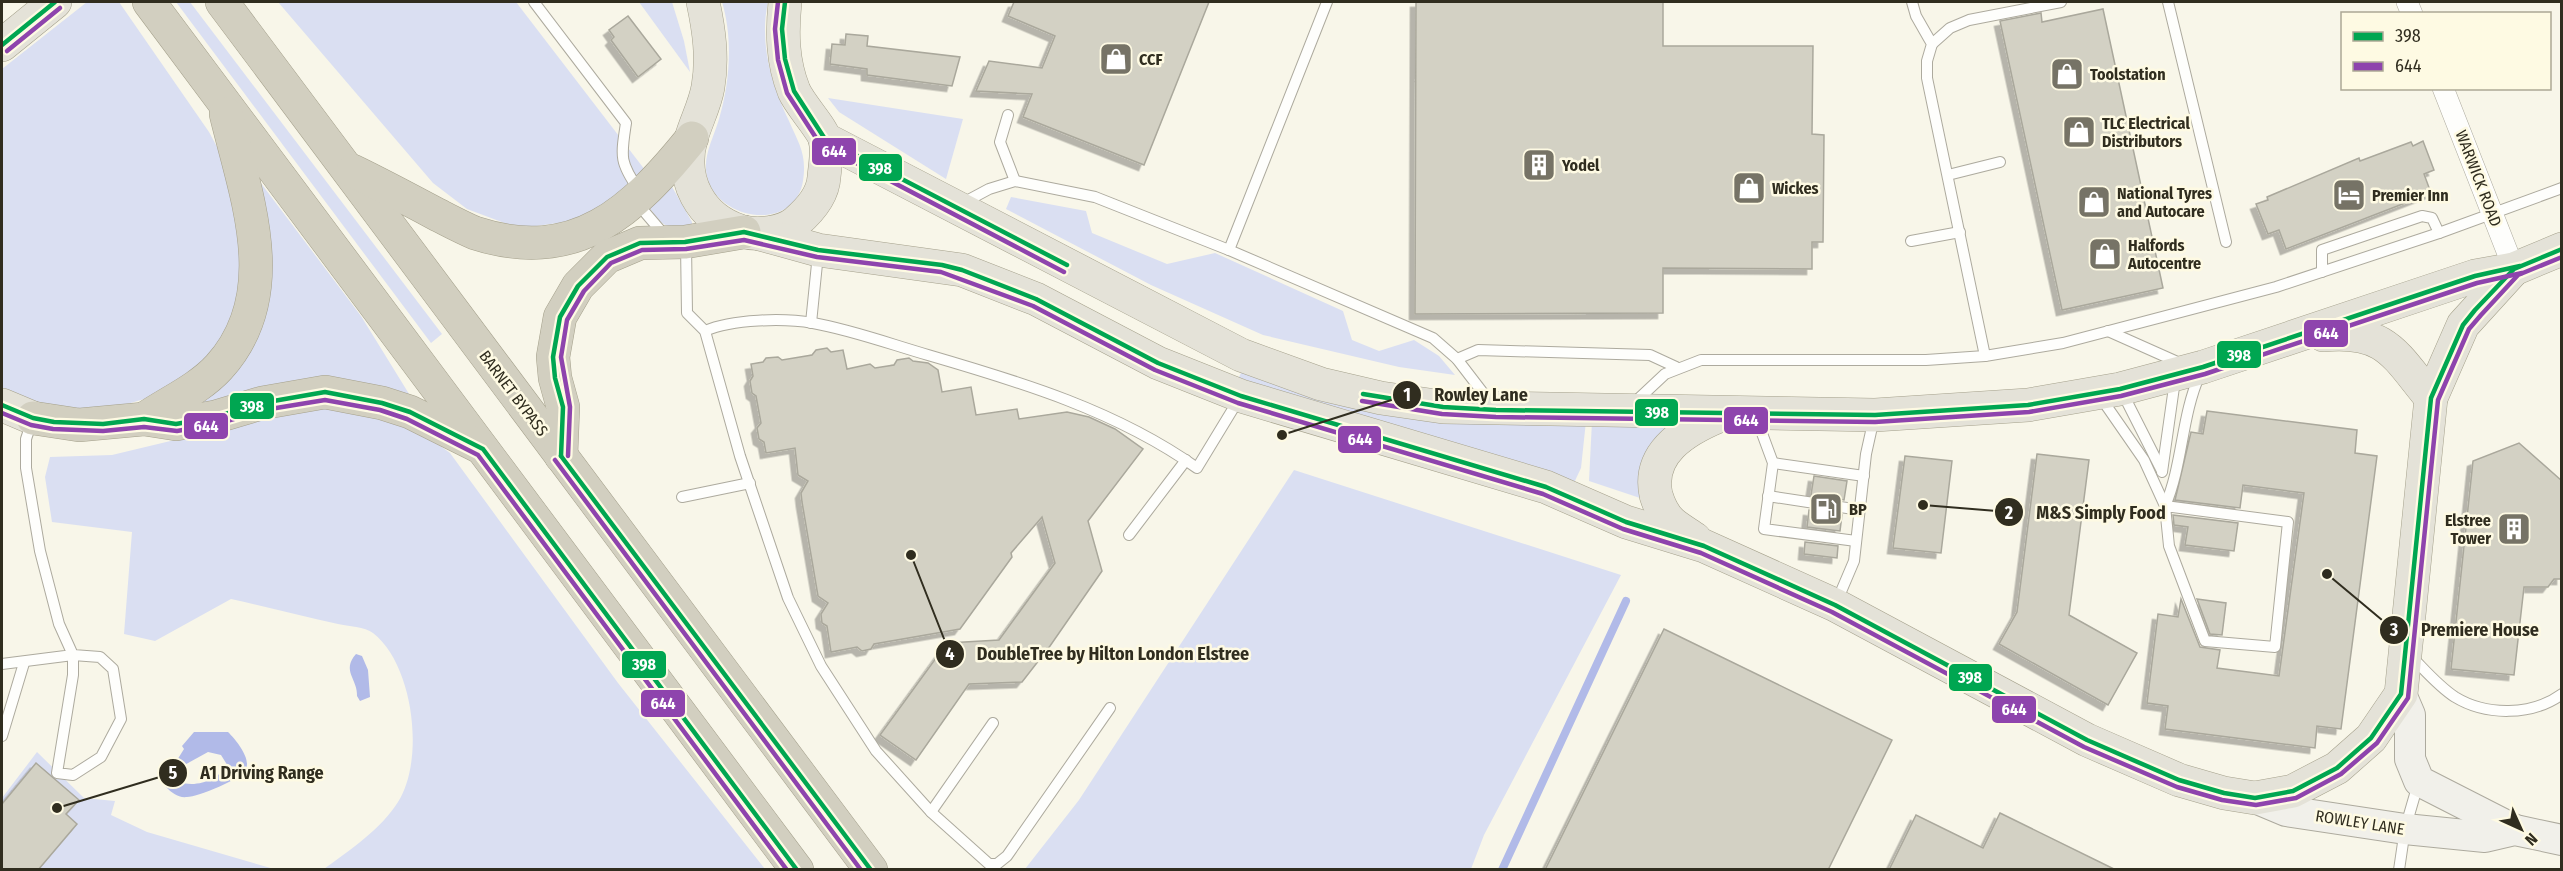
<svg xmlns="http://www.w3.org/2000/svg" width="2563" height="871" viewBox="0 0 2563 871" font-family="'Fira Sans Condensed',sans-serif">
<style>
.green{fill:#dadff2}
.water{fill:#b1bae8;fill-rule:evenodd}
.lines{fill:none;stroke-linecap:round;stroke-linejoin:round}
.stream{stroke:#b1bae8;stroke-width:8}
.building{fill:#d3d1c4;stroke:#aaa89c;stroke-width:1.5;filter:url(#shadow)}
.lane-casing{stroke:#adaa9e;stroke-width:12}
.street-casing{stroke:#adaa9e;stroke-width:22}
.secondary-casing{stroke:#adaa9e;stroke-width:32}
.primary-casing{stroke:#a5a18c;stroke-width:34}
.highway-casing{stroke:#a5a18c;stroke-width:34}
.lane{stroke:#fefefc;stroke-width:10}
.street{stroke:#fefefc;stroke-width:21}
.secondary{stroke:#f1f0ea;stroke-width:30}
.primary{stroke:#e4e2d8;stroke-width:33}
.highway{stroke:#d2cfc0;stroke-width:33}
.bus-1-casing{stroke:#fefae3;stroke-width:9}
.bus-2-casing{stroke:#fefae3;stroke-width:9}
.bus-1{stroke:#00a651;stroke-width:4.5}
.bus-2{stroke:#8e44ad;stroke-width:4.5}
.labels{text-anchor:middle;stroke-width:5;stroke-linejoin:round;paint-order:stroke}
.poi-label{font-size:16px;font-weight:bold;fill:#302d1f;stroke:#fefae3;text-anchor:start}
.street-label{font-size:16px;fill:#302d1f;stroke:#fefae3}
.leader{fill:none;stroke:#302d1f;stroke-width:2}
.callout-dot{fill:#302d1f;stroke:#fefae3;stroke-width:2}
.mark-label{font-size:18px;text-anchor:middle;font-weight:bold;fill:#fff}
.callout-label{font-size:18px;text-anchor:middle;font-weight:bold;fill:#302d1f;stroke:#fefae3;stroke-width:5;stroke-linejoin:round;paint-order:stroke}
.line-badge{stroke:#fefae3;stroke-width:2}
.badge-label{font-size:16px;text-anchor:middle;font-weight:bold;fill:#fff}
</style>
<defs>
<filter id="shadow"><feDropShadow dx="-5.5" dy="5.5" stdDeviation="0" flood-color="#0004"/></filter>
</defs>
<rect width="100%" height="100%" fill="#f8f6e9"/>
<g class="green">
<polygon points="87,2 119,2 209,132 223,158 246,271 224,344 164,393 114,408 89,411 36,403 2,388 2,69"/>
<polygon points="176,2 190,2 442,334 431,343"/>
<polygon points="278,2 516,2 645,170 613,201 572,221 529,227 507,224 467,209 433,183"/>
<polygon points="639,2 672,2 684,41 690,72"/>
<path d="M722,2H768C759,42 771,84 789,121C799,144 807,154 803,181C795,231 722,222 708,180C701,158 713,140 719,119C730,83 733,38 722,2Z"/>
<polygon points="828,98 963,119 946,179 839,112"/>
<polygon points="254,174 361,316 414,402 172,415 233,365"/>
<path d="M671,185L692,222V225C665,228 665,229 649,207Z"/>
<polygon points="1011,197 1086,211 1092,233 1167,264 1215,253 1343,311 1352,340 1379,351 1414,340 1439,356 1455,375 1399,367 1263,335 1151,285 1006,209"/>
<polygon points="1244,367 1586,421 1581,468 1573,485 1237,381"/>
<path d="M345,403L417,429L450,453L618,683L765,869H324C349,851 382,828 398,802C425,760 414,665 373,633C365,627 348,626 338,624C302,616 267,607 231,599L155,641L124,634L132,532L52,522L45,477L50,457L112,455L287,413Z"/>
<polygon points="1592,421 1666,422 1666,430 1640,498 1589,481"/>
<polygon points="1294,470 1621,575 1484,835 1471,869 1025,869 1079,800"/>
<polygon points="37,752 84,798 115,801 111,815 147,832 274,869 2,870 2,798"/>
</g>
<g class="water">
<path d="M356,654L362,656L368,670L370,697L360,701L357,696C358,679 341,671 356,654Z"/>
<path d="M194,732H228C236,740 251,758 246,769C242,779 198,797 187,797C178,798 172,793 166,787L164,781L184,749L182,746ZM208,752L221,755L226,763C222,780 195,788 180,782L177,777L179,768Z"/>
</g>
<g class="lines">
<polyline class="stream" points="1502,870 1626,601"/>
</g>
<g class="building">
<polygon points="1014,2 1209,2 1144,165 1023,117 1032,94 976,91 989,61 1042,68 1055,36 1008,16"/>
<polygon points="1416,2 1663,2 1663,46 1813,46 1812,134 1824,135 1823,242 1812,242 1812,269 1663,268 1663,313 1415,314"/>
<polygon points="2103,9 2163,288 2062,310 2000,21 2041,13 2042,22"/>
<polygon points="628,16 661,59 638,77 611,40 614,37 609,30"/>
<polygon points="846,34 868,36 867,46 960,57 952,86 867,75 867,69 830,64 832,44 845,45"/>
<polygon points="2423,141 2434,170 2424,174 2431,193 2286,249 2279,230 2268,234 2256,204 2268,200 2267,197 2359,158 2360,161 2411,142 2413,146"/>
<polygon points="827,348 831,352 843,350 847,369 870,364 875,368 894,365 897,360 909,358 913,361 928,363 938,370 942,392 971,387 976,415 1017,409 1019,419 1067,412 1089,417 1115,429 1143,449 1088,521 1102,571 1050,646 1022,682 969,684 916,760 880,735 947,643 999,640 1055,563 1042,517 1011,553 1012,557 960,629 874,644 871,649 862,651 857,647 831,652 827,626 822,623 821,614 828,603 818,596 802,502 801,493 808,481 798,475 795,448 766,453 764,442 759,439 757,428 761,423 756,396 752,393 750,381 753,376 751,364 763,362 766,358 778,357 782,360 812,355 816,350"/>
<polygon points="2207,411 2357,430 2355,453 2377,456 2341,729 2317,726 2315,748 2165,729 2168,706 2147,703 2158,614 2178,617 2181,599 2200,647 2220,650 2217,668 2279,676 2304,493 2243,485 2240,508 2175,500 2191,432 2203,434"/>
<polygon points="2519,443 2562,481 2562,579 2554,579 2548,587 2524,587 2514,675 2451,669 2473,461"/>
<polygon points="2037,454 2089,460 2069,615 2137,653 2108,705 1999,644 2017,612"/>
<polygon points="1905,456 1952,461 1941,553 1893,548"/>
<polygon points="1814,476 1847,481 1844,500 1811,495"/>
<polygon points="1809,510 1842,515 1840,531 1807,527"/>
<polygon points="2173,515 2238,523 2234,551 2185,545 2188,527 2174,525"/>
<polygon points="1805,542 1838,546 1837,558 1804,554"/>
<polygon points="2197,599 2226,603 2222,635 2210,634"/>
<polygon points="1664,629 1892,740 1828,870 1545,870"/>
<polygon points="36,763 79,800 66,814 77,824 38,870 2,870 2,804"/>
<polygon points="2000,813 2116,870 1889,870 1916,815 1983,848"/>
</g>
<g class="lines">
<defs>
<g id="lane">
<path d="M534,2L626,123C621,156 619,162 639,190"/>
<polyline points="1912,2 1916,16 1932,44 1927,61 1927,78 1985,356"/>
<polyline points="2168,2 2226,242"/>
<polyline points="1932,44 1950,28 1969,20 2061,2"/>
<polyline points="1008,115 1000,142 1015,181"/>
<polyline points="1948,175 2000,162"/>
<polyline points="637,203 666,237"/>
<polyline points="961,204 989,189 1015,181 1095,197 1229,250 1433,338 1457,359 1490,402"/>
<polyline points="1911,241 1960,232"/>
<polyline points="686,245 687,313 705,331 740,456 788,598 821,666 876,751 931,812 989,864 997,864 1007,856 1110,708"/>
<polyline points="1229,250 1327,2"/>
<polyline points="2322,272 2322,250 2422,216 2432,218 2439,233"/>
<polyline points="811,323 818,254"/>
<path d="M705,331C732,319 784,318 813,323C852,330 890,344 928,355C1021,382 1117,411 1197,468L1239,399"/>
<polyline points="2108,331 2182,364"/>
<polyline points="1457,359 1478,350 1650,355 1676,367"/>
<polyline points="2122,392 2162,471"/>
<polyline points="2101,398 2144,460 2165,506 2169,546 2205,641 2275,647 2288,522 2165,506"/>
<polyline points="1633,404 1665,374 1701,360 1926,360 1985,356 2063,343 2276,287 2439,233 2562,188"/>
<polyline points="1756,417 1773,463 1764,529 1856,541"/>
<polyline points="1773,463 1864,476"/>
<polyline points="2162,472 2175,380"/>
<polyline points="1768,496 1860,510"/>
<polyline points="682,497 750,483"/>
<path d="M2165,506C2183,464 2181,417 2200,374"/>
<polyline points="1129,535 1186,460"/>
<polyline points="1837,601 1854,561 1866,454 1874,418"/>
<path d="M2410,655C2424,669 2438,686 2455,697C2486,716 2532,716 2562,694"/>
<polyline points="2,664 73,655 100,657 113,669 121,719 101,757 73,775 57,773 73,675 73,655 59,624 40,551 26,468 26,439 32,421"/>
<polyline points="2,736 24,663"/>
<polyline points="931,812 993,723"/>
<polyline points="2399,870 2405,829 2418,784"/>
</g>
<g id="street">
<polyline points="2407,2 2412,14"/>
<polyline points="2443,88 2514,269"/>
</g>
<g id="secondary">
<polyline points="2401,694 2410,715 2410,759 2419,781 2515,830"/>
<polyline points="2255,798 2286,811 2405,829 2485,837 2515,830 2562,840"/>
</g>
<g id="primary">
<path d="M703,2C709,30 713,58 708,87C705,105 696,121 691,139C680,180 700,218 740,231C757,236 783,233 796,222C810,210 823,195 824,177C825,166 828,151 825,140C823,129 800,105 794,91C782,61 782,32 785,2"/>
<polyline points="2,45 55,2"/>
<polyline points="825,139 1241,355 1321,384 1381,398 1443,407 1875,415 2028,405 2120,389 2203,367 2475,276 2514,269 2562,249"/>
<polyline points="760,234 818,250 962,270 1036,299 1158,363 1241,396 1546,487 1626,522 1704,546 1835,605 2087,740 2179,780 2224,793 2255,798 2293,791 2337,768 2371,738 2401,694 2431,398 2463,325 2514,269"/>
<path d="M2323,335C2387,329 2395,355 2431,398"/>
<polyline points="2,405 33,418"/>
<path d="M1695,539C1688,534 1679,529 1672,523C1664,516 1659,505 1656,495C1647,453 1685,430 1719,416"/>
</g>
<g id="highway">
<polyline points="149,2 797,870"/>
<polyline points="222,2 871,870"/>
<path d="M353,171C382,185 410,200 438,215C450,221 463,228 475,233C576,266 633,211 692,138"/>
<polyline points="33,418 79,425 144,419 176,424 215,417 262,403 325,392 382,403 410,412 478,446"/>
<path d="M144,419C169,402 199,389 219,367C285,294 246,197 226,114"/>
<polyline points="561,456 563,407 555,378 553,357 560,317 578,286 607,257 640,243 685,242 744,232"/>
</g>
</defs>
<use href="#lane" class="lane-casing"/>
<use href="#street" class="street-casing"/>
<use href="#secondary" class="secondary-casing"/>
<use href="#primary" class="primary-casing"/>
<use href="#highway" class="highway-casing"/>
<use href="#lane" class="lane"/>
<use href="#street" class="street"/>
<use href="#secondary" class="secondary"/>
<use href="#primary" class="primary"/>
<use href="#highway" class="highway"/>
<defs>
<g id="bus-1">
<polyline points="785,2 782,29 785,59 794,91 825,139 1067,265"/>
<polyline points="2,45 55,2"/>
<polyline points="1363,394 1443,407 1496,410 1875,415 2028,405 2120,389 2203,367 2475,276 2520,266"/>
<polyline points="2,405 33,418 54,422 103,424 144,419 176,424 215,417 262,403 325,392 382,403 410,412 483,449 797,870"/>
<polyline points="561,456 563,407 555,378 553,357 560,317 578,286 607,257 640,243 685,242 744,232 818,250 942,265 962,270 1036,299 1158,363 1241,396 1546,487 1626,522 1704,546 1835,605 2087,740 2179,780 2224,793 2255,798 2293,791 2337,768 2371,738 2401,694 2431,398 2463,325 2475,310 2514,269 2562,249"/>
<polyline points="561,456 871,870"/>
</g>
<g id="bus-2">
<polyline points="778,2 775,29 778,60 787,93 820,144 1064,272"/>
<polyline points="7,51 60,8"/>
<polyline points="1362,401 1442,414 1496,417 1875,422 2029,412 2121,396 2205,374 2477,283 2522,273"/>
<polyline points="2,413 31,425 53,429 103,431 144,427 177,431 217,424 264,410 325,400 380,410 407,419 478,455 787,870"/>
<polyline points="568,456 570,407 561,357 567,320 584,291 611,263 642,250 686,249 744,240 817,257 941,272 1033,306 1155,370 1238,403 1543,494 1623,529 1701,553 1832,612 2084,747 2177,787 2222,800 2256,805 2296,798 2341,774 2377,743 2408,698 2438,400 2469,329 2481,315 2518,275 2562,257"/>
<polyline points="555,460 861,870"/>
</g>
</defs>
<use href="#bus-1" class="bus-1-casing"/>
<use href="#bus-2" class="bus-2-casing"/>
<use href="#bus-1" class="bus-1"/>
<use href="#bus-2" class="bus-2"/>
</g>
<defs>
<symbol id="shop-square" viewBox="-11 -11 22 22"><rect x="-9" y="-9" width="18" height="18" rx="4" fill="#767366" stroke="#fefae3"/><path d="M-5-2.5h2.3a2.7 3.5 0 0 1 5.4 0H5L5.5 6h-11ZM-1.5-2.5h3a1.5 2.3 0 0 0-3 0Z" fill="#fff"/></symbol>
<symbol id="building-square" viewBox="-11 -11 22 22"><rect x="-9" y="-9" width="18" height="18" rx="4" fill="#767366" stroke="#fefae3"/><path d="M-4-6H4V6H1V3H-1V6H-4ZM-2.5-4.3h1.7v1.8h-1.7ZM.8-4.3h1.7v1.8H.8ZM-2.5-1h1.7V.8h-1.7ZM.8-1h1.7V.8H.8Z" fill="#fff"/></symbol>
<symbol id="hotel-square" viewBox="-11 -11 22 22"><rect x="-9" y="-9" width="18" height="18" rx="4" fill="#767366" stroke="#fefae3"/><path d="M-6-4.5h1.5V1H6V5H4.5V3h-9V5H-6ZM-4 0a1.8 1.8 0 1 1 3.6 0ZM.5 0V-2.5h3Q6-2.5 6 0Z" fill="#fff"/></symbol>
<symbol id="fuel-square" viewBox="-11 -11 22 22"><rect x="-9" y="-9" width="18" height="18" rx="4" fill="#767366" stroke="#fefae3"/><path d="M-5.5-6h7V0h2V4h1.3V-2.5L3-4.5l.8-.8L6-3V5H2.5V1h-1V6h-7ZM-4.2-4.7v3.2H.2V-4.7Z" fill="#fff"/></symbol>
</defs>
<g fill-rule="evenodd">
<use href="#shop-square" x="1097" y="40" width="38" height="38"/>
<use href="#shop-square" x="2048" y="55" width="38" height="38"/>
<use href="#shop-square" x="2060" y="113" width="38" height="38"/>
<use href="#building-square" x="1520" y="146" width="38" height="38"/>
<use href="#shop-square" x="1730" y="169" width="38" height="38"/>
<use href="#hotel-square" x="2330" y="176" width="38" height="38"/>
<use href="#shop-square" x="2075" y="183" width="38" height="38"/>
<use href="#shop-square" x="2086" y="235" width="38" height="38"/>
<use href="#fuel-square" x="1807" y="490" width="38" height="38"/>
<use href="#building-square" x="2495" y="510" width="38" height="38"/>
</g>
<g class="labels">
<g class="poi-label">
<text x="1139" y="65">CCF</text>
<text x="2090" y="80">Toolstation</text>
<text x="2102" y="129">TLC Electrical<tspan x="2102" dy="18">Distributors</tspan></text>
<text x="1562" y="171">Yodel</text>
<text x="1772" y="194">Wickes</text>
<text x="2117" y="199">National Tyres<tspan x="2117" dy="18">and Autocare</tspan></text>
<text x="2372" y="201">Premier Inn</text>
<text x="2128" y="251">Halfords<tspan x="2128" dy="18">Autocentre</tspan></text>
<text x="1849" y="515">BP</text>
<text x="2491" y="526" text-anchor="end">Elstree<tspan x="2491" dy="18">Tower</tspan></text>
</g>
<g class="street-label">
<text transform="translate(2479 178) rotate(69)" y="6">WARWICK ROAD</text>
<text transform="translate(514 393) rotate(53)" y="6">BARNET BYPASS</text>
<text transform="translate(2360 822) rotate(9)" y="6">ROWLEY LANE</text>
</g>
</g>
<path class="leader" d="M1282 435L1407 395M1923 505L2009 512M2327 574L2394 630M911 555L950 654M57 808L173 773"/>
<g class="callout-dot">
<circle cx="1282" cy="435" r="6"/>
<circle cx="1923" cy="505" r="6"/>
<circle cx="2327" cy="574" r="6"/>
<circle cx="911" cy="555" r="6"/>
<circle cx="57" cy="808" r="6"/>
<circle cx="1407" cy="395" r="15"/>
<circle cx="2009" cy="512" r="15"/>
<circle cx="2394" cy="630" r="15"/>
<circle cx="950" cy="654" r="15"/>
<circle cx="173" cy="773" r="15"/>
</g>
<g class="mark-label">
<text x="1407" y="401">1</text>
<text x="2009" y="519">2</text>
<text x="2394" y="636">3</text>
<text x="950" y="660">4</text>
<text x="173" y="779">5</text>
</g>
<g class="callout-label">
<text x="1481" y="401">Rowley Lane</text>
<text x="2101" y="519">M&amp;S Simply Food</text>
<text x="2480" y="636">Premiere House</text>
<text x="1113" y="660">DoubleTree by Hilton London Elstree</text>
<text x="262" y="779">A1 Driving Range</text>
</g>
<g class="line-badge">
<rect x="811" y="137" width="46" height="29" rx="6" fill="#8e44ad"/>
<rect x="858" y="153" width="45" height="29" rx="6" fill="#00a651"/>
<rect x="2303" y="319" width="46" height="29" rx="6" fill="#8e44ad"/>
<rect x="2216" y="340" width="46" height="29" rx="6" fill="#00a651"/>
<rect x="229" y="392" width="46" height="28" rx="6" fill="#00a651"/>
<rect x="1634" y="398" width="45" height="29" rx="6" fill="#00a651"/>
<rect x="1723" y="406" width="46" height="29" rx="6" fill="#8e44ad"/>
<rect x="183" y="412" width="46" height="28" rx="6" fill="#8e44ad"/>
<rect x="1337" y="425" width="45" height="29" rx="6" fill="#8e44ad"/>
<rect x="621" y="650" width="46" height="29" rx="6" fill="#00a651"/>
<rect x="1948" y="663" width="45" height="29" rx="6" fill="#00a651"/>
<rect x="640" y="689" width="46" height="29" rx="6" fill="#8e44ad"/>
<rect x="1991" y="695" width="46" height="29" rx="6" fill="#8e44ad"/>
</g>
<g class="badge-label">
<text x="834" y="157">644</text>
<text x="880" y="174">398</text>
<text x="2326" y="339">644</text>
<text x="2239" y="361">398</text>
<text x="252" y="412">398</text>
<text x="1657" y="418">398</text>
<text x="1746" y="426">644</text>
<text x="206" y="432">644</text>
<text x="1360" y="445">644</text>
<text x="644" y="670">398</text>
<text x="1970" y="683">398</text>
<text x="663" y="709">644</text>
<text x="2014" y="715">644</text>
</g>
<rect width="2563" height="871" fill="none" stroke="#302d1f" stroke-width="6"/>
<rect x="2341" y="12" width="210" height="78" fill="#fefae3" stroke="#aca895" stroke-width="1.5"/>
<rect x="2353" y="32" width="30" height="9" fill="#00a651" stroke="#aca895" stroke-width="1.5"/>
<text x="2395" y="42" font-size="18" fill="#302d1f">398</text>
<rect x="2353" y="62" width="30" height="9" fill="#8e44ad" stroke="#aca895" stroke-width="1.5"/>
<text x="2395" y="72" font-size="18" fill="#302d1f">644</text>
<g transform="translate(2521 829) rotate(135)" stroke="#fefae3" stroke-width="4.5" paint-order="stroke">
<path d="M0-4.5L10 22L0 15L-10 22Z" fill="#302d1f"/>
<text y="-9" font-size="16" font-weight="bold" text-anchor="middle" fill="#302d1f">N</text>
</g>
</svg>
